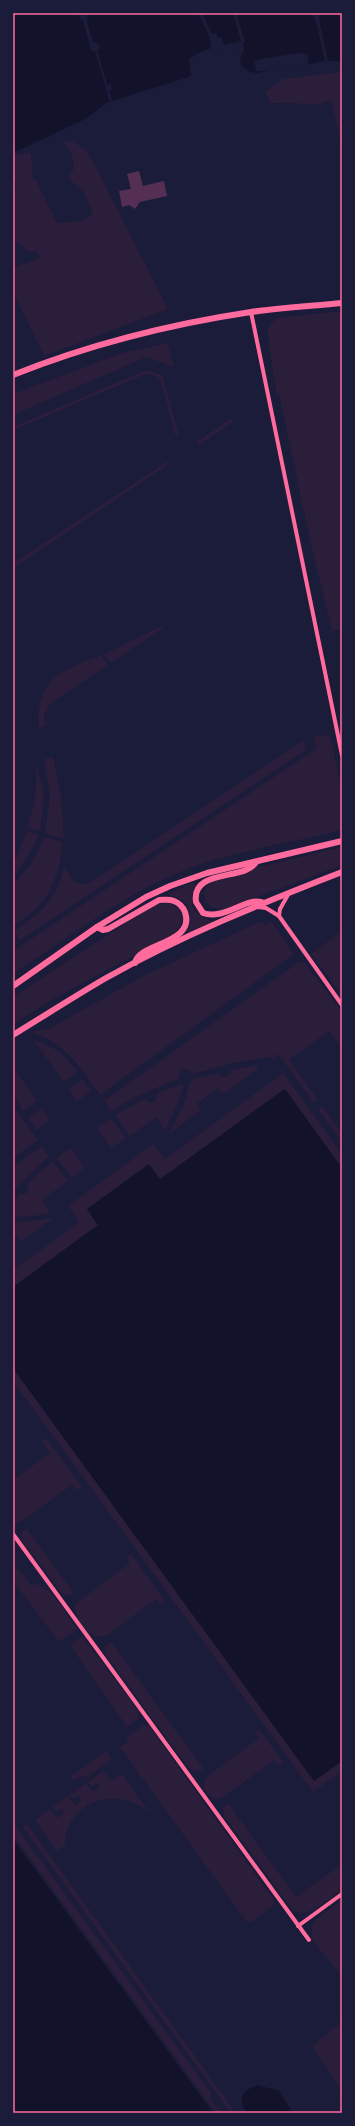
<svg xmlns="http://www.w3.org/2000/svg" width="355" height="2126" viewBox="0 0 355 2126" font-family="Commissioner,sans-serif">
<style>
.green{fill:#2a1e3b}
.water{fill:#12122b}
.pier{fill:#1b1b3a}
.building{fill:#542f53}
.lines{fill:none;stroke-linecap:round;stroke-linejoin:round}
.minor{stroke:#ff6b9d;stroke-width:4}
.secondary{stroke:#ff6b9d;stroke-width:6}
.neatline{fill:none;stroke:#ff6b9d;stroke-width:1.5}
</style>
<rect width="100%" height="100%" fill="#1b1b3a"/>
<g class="green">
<polygon points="342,72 342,148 331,100 318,104 271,103 265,92 283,79"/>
<polygon points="73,141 84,149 91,158 168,309 44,356 13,292 13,268 40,258 37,251 28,251 13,238 13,203 17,183 13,177 13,156 31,152 33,180 36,180 57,223 82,221 93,214 84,192 68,178 74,168 72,155 64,142"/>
<polygon points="333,312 342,313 342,629 332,631 309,535 279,394 277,397 267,330 276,318"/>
<polygon points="168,343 174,367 146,357 13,415 13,394 122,353"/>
<polygon points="146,370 163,376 179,437 175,435 161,382 154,375 146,374 13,430 13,427"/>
<polygon points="231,419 233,422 199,445 197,442"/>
<polygon points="167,462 169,464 13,568 13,563"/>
<polygon points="162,626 163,628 111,663 104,654"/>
<path d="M101,655L108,665L50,704L44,716L45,726L39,728C34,680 64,669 101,655Z"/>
<path d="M325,735L331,737L342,795V829L335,832C283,844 221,854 173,875C116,900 65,940 13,974V951L316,749L314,737Z"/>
<path d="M304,740L306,750L20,940L14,931C42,912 55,901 64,868L76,883L88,884Z"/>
<polygon points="53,757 61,795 64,839 45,833 50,797 44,759"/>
<polygon points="37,765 44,797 40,831 28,828 35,799"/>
<polygon points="27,831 39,835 26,860 13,876 13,866"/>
<path d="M45,837L63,842C58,882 48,905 13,926V885L31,864Z"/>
<polygon points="342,847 342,865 225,909 212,908 205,901 204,891 212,881 250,869"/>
<path d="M193,883L195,884C190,905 189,912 211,921V923L189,933L187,931C191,913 193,900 170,896L168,893Z"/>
<path d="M167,903C186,908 187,920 173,934L48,1002L13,1024V997L134,918L158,904Z"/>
<path d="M271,921L294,954L100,1095C79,1066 66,1042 30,1032L51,1028L141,977L259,922L265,925Z"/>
<polygon points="342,931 342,996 311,954"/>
<polygon points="299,962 305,963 342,1012 342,1048 329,1031 289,1060 318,1100 314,1103 278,1054 273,1059 267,1057 233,1063 192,1074 189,1070 183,1069 179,1073 178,1079 137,1096 111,1111 104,1101"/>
<polygon points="33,1039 59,1051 78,1072 64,1082"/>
<polygon points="257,1065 257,1070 223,1094 218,1088 197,1104 201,1110 169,1134 183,1106 190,1083 193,1079 218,1073 221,1076 226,1077 230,1073 231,1070"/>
<polygon points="13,1067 37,1101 23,1111 13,1095"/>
<polygon points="283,1073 342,1154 342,1168 284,1089 160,1180 148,1165 87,1209 98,1225 13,1287 13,1270 79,1222 68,1206 153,1144 165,1159"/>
<polygon points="82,1079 91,1091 77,1101 69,1089"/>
<polygon points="181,1084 184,1085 176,1107 165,1130 156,1117 130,1136 115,1115 145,1099 149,1103 155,1101 157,1098 156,1094"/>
<polygon points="13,1106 38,1140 13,1158"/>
<polygon points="322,1106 342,1133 342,1142 318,1109"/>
<polygon points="42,1108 50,1120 37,1130 28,1118"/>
<polygon points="111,1118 126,1138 112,1148 97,1128"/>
<polygon points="42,1146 49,1156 13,1191 13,1167"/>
<polygon points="70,1148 85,1168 72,1178 56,1158"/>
<polygon points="53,1161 68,1181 42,1200 50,1213 34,1216 13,1217 13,1201 20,1193 24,1194 28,1192 29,1189 27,1184"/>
<polygon points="54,1218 21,1241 16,1235 13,1237 13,1223"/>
<polygon points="13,1368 314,1781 342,1761 342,1771 313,1792 13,1381"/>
<polygon points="47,1439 82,1487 77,1490 73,1484 22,1521 13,1524 13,1480 50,1453 42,1442"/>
<path d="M26,1528L74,1593C70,1596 66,1597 62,1594L22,1540L21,1533Z"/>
<path d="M131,1554L165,1601L160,1604L156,1599L106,1636L96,1637C87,1632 72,1614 75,1604L130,1563L126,1557Z"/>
<polygon points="13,1567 15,1570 18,1568 31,1585 35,1583 51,1592 77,1629 59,1642 13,1581"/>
<polygon points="82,1636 138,1711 138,1719 127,1727 70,1645"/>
<polygon points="111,1642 204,1769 194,1772 188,1767 105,1654 105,1647"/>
<polygon points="143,1725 149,1726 273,1899 274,1905 252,1922 246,1921 120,1747 129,1741 126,1738"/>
<path d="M260,1730L283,1762L278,1765L274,1760L223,1797C213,1802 209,1796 203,1788L205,1778L259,1738L255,1733Z"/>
<polygon points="106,1751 112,1759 86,1778 84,1775 72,1781 71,1776"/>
<path d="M103,1771L111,1781L122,1774L150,1813C118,1784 66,1800 65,1845L57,1851L35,1820L50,1809L57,1818L64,1813L61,1809L57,1812L53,1807L68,1796L75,1805L82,1800L78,1795L73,1799L70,1795L86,1783L93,1792L100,1787L97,1783L92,1787L88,1782Z"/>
<path d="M228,1803L296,1897L342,1864V1889C329,1898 311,1919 293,1911L224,1816L223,1808Z"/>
<path d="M13,1823L210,2092C210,2104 216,2107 225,2113H216L13,1835Z"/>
<polygon points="27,1824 225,2098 235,2113 231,2113 23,1827"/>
<polygon points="342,1900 342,1976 311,1939 313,1922"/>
<polygon points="342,2022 342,2091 312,2046"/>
</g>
<g class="water">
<polygon points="13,13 342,13 342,61 325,61 257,73 250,72 241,65 240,57 244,51 241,41 211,49 189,58 191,75 188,77 106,103 87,118 13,153"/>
<polygon points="285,1089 342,1168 342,1761 314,1781 13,1368 13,1287 98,1225 87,1209 149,1164 160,1179"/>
<polygon points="13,1839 213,2113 13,2113"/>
<path d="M257,2085L279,2091L293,2113H247C237,2099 242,2091 257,2085Z"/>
</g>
<g class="pier">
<polygon points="79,13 86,13 88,19 86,19 93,42 98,43 100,49 97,50 107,85 111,84 112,90 109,91 113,102 110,103 95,51 91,51 83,20 81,21"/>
<polygon points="198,13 202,13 212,34 216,33 218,38 222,37 224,45 241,41 233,13 236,13 245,42 243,43 244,51 239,54 242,48 240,43 195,56 194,55 211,48 209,35"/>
<polygon points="320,13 319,19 328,61 325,61 316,21 312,14"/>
<polygon points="300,53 307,54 309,63 301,66 277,71 256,71 254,61 264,58"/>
</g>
<polygon class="building" points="139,171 143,186 164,181 167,196 140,202 135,209 129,205 122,207 119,191 131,189 127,174"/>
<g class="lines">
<g class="minor">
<polyline points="251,312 342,755"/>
<polyline points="257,907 266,908 279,916 342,1005"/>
<polyline points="279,916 280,909 289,893"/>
<polyline points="13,1534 309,1940"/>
<polyline points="298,1926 342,1894"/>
</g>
<g class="secondary">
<path d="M13,375C88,345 171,324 251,312C281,308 312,306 342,303"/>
<path d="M256,862C246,881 191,868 196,902L203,913C225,921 248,895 264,903"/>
<path d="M97,927L103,930L108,929L159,900C165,900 169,899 174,901C179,903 183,907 185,912C196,944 138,943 135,963"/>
<polyline points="13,986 97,927 146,897 170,886 207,873 342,841"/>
<path d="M13,1035C44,1016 75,996 106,978C181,936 262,903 342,872"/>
</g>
</g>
<rect width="355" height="2126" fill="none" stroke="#1b1b3a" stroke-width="28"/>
<rect x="14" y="14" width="327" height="2098" class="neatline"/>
</svg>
